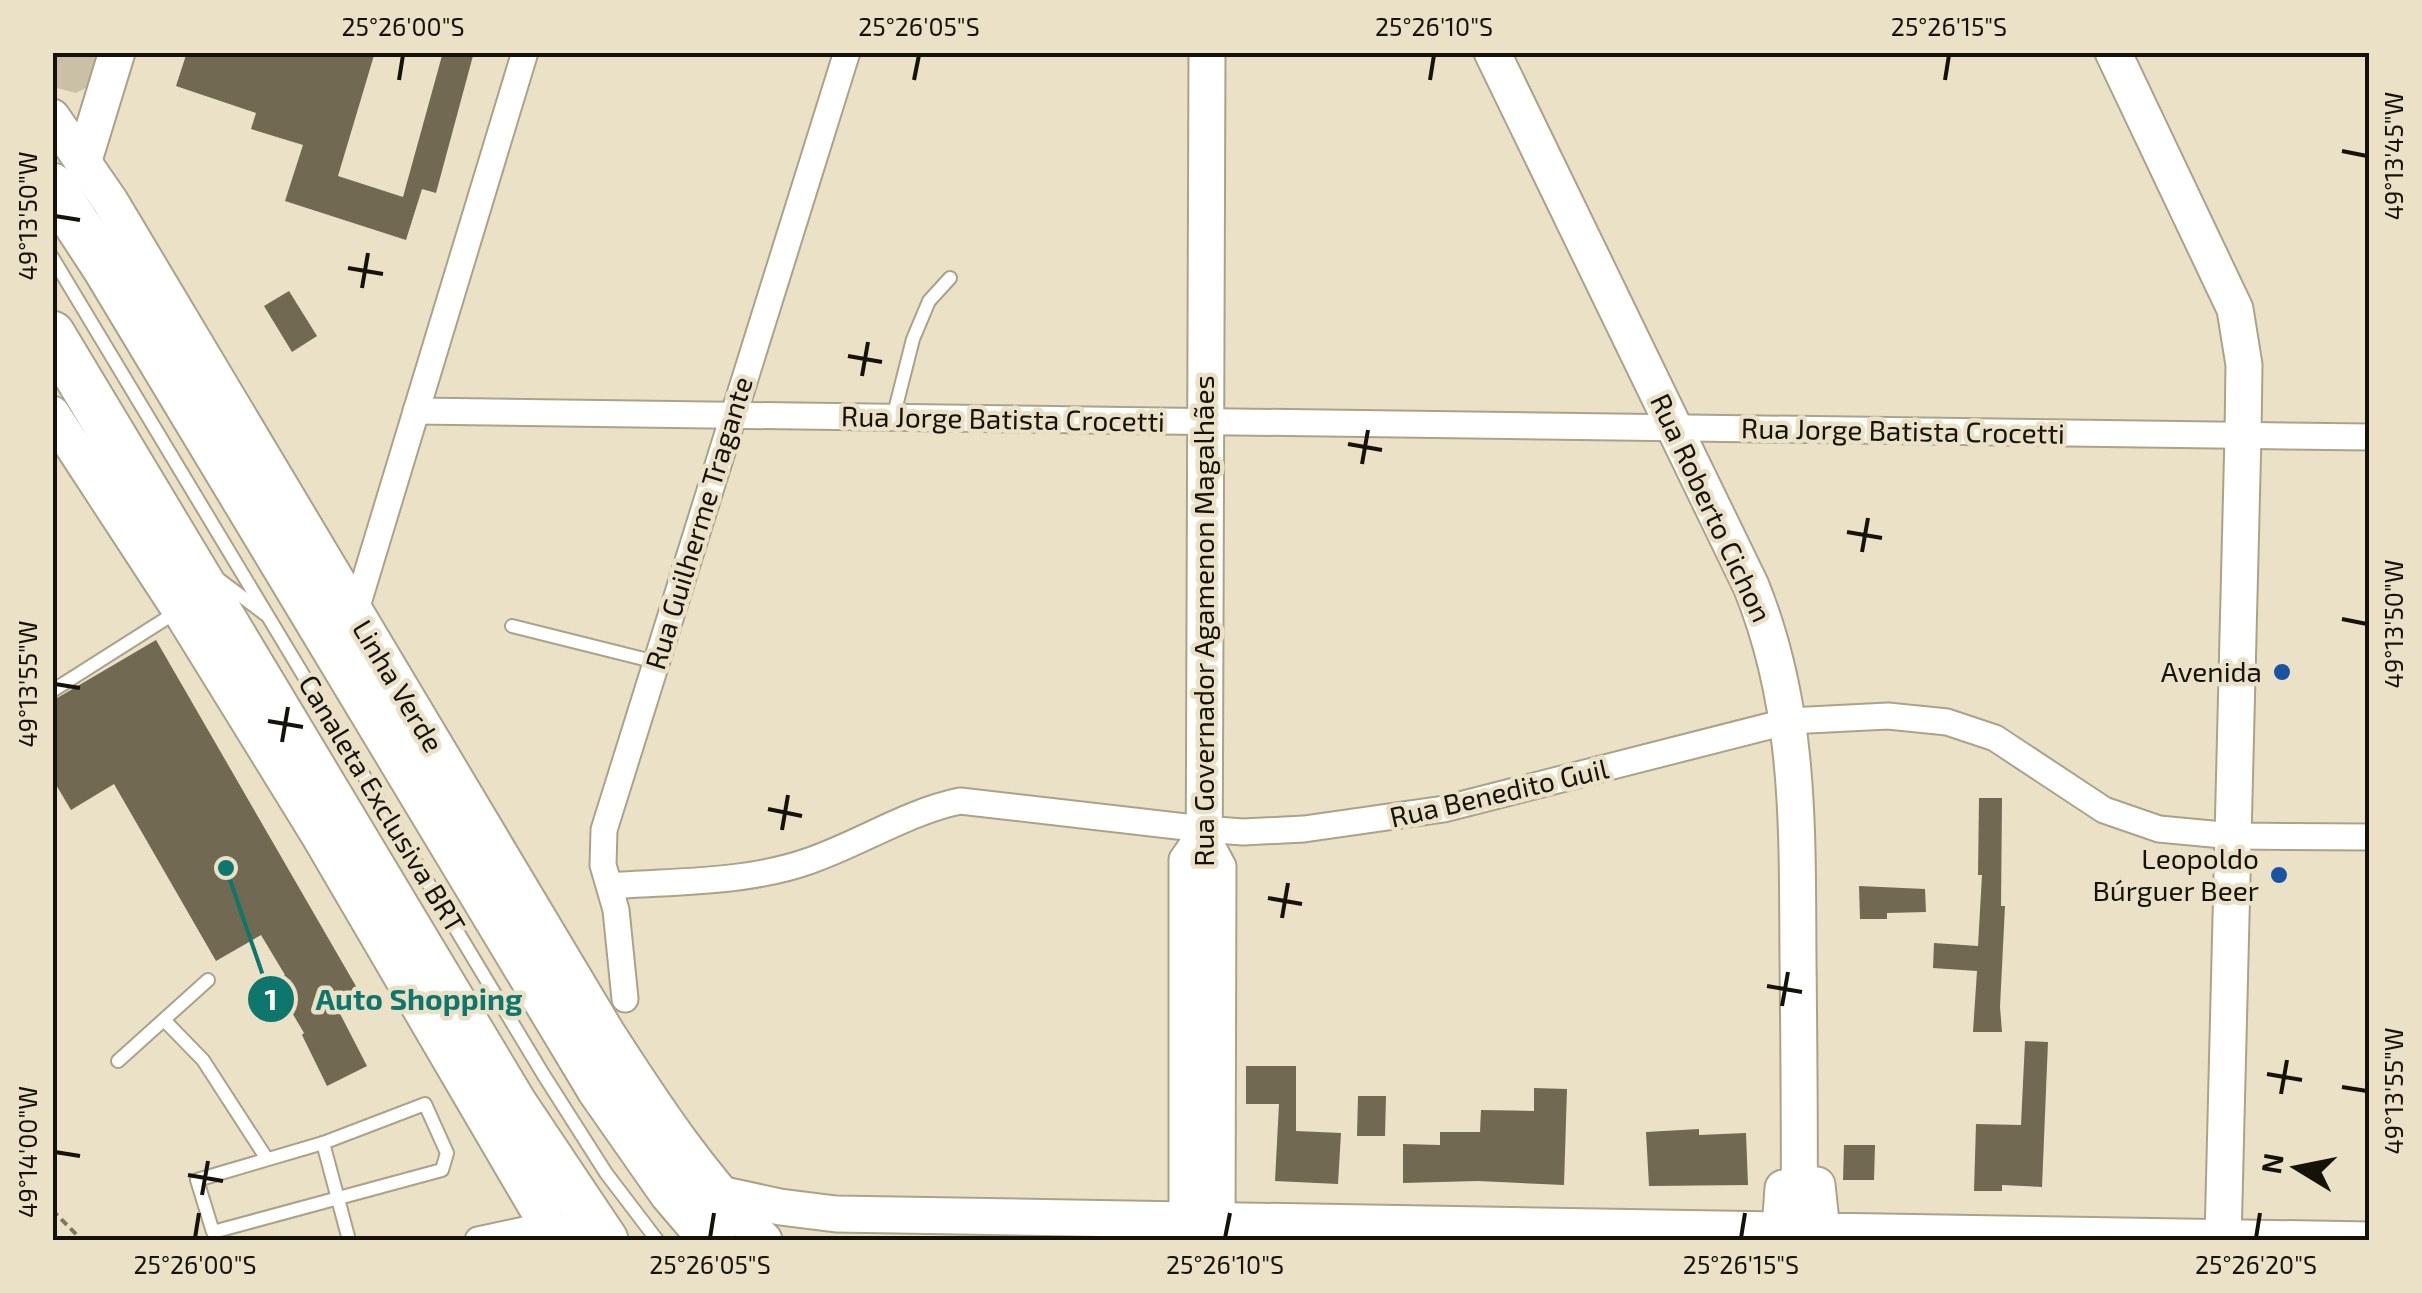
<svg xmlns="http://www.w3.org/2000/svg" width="2422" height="1293" viewBox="0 0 2422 1293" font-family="'Exo 2',sans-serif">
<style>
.green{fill:#cac0a5}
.building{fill:#716951}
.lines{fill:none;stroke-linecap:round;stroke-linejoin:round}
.lane-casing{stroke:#aaa289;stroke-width:16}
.street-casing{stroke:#aaa289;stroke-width:29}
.secondary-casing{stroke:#aaa289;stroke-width:39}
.highway-casing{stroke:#aaa289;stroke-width:49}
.path{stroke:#7d7765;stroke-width:4;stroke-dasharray:8 5;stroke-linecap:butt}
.lane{stroke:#fff;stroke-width:12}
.street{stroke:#fff;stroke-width:25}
.secondary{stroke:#fff;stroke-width:35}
.highway{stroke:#fff;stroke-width:45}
.ticks{fill:none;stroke:#151209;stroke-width:4}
.poi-dot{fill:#1953a4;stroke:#eae1c6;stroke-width:4}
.labels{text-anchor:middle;stroke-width:9;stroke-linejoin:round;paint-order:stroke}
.street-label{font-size:28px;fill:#151209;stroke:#eae1c6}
.poi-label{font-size:28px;fill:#151209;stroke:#eae1c6;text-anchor:end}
.leader{fill:none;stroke:#0f766e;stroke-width:4}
.callout-dot{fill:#0f766e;stroke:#eae1c6;stroke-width:4}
.mark-label{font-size:30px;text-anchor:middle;font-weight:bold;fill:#fff}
.callout-label{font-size:30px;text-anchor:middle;font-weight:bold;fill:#0f766e;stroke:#eae1c6;stroke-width:9;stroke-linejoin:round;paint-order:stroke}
.neatline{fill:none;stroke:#151209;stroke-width:4}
.ticks-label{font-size:25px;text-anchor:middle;fill:#151209}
</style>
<rect width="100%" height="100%" fill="#eae1c6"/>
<polygon class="green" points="52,53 107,53 95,83 76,93 53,87"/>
<g class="building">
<polygon points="187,52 375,52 338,176 403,197 443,52 474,52 436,193 422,189 406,240 285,201 303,145 251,129 256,113 176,86"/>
<polygon points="289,291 317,336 292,352 264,306"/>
<polygon points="156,640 357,988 334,1002 367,1066 327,1086 302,1035 304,1033 274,982 285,975 261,935 216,961 114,784 71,810 52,778 52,701"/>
<polygon points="1979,798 2002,798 2001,906 2005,906 2000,1007 2002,1032 1973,1032 1977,971 1933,968 1934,943 1978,946 1982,875 1978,875"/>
<polygon points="1859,886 1925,889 1926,912 1887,913 1887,919 1860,919"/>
<polygon points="2025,1041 2048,1042 2042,1187 2002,1185 2002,1191 1974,1191 1976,1124 2021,1125"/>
<polygon points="1246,1066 1296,1066 1296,1131 1341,1133 1338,1184 1275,1181 1279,1104 1246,1104"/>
<polygon points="1534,1088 1567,1089 1564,1185 1478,1181 1403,1183 1403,1144 1440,1145 1440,1132 1480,1132 1481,1110 1534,1111"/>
<polygon points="1358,1096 1386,1096 1385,1136 1357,1136"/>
<polygon points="1699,1129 1699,1135 1746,1133 1748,1185 1649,1186 1646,1132"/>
<polygon points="1844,1145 1875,1145 1874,1180 1843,1180"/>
</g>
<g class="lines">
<defs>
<g id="lane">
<polyline points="52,257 543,1074 606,1173 657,1240"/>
<polyline points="893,418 913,339 929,301 950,278"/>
<polyline points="217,578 265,614"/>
<polyline points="512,626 656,662"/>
<polyline points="52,691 178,611"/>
<polyline points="164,1020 203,1060 267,1159"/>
<polyline points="118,1061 208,980"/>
<polygon points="425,1104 447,1153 442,1170 213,1232 197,1180 323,1143"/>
<polyline points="323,1143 349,1240"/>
</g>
<g id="street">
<polyline points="416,411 2370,437"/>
<polyline points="355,613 525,52"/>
<path d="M610,886C676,881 747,883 809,861C861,843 907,812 960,801L1203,829L1243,832L1304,829L1444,809L1789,721L1888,716L1947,722L1995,738L2104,810L2159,829L2233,836L2370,837"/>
<polyline points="625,999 616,910 603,865 604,830 847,52"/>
<polyline points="478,1240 547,1225"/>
<polyline points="1188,1240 1182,1220 1182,859 1203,829 1223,866 1222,1221 1218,1240"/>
</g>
<g id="secondary">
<path d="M1492,52L1751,586C1801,710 1797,829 1798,959C1799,1053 1800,1147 1799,1240"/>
<polyline points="2113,52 2235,309 2244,365 2243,435 2223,1240"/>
<path d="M52,117L110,201L607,1033C654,1106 702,1179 764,1240"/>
<polyline points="84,160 117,52"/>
<polyline points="52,414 180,610 317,832 547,1225 559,1240"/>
<polyline points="1817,1185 1822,1231 2370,1240"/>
<polyline points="1203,1190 1207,52"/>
<polyline points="720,1194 780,1207 836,1214 1780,1230 1783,1188"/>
</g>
<g id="highway">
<polyline points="52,186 105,267 600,1089 672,1192 713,1240"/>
<polyline points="52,334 514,1104 605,1240"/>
</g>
</defs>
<use href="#lane" class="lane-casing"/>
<use href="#street" class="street-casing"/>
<use href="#secondary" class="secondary-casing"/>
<use href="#highway" class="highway-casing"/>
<polyline class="path" points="52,1210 82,1240"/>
<use href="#lane" class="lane"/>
<use href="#street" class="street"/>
<use href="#secondary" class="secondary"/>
<use href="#highway" class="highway"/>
</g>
<path class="ticks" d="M399,80L403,55M914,80L919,55M1430,80L1434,55M1945,80L1949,55M2342,151L2367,156M55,216L80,220M348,268L383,274M362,288L368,253M848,356L882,362M862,376L868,342M1348,444L1382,450M1362,464L1368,430M1847,532L1882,538M1862,552L1868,518M2342,619L2367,624M55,684L80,688M268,721L303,727M282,742L288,707M768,809L802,816M782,830L788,795M1268,898L1302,904M1282,918L1288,883M1767,986L1802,992M1782,1006L1788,972M2267,1074L2302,1080M2342,1087L2367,1091M2281,1094L2287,1060M55,1152L80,1156M188,1175L223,1181M202,1195L208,1161M195,1238L199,1213M710,1238L714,1213M1225,1238L1230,1213M1741,1238L1745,1213M2256,1238L2260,1213"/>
<g class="poi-dot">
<circle cx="2282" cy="672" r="10"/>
<circle cx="2279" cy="875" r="10"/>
</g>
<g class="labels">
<g class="street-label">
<text transform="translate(1003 419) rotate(1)" y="10">Rua Jorge Batista Crocetti</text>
<text transform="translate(1903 431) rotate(1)" y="10">Rua Jorge Batista Crocetti</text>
<text transform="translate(1711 508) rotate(65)" y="10">Rua Roberto Cichon</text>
<text transform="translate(699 523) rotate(-73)" y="10">Rua Guilherme Tragante</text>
<text transform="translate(1204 621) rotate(-90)" y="10">Rua Governador Agamenon Magalhães</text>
<text transform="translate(398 686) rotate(59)" y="10">Linha Verde</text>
<text transform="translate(1499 793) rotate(-13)" y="10">Rua Benedito Guil</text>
<text transform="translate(382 804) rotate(59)" y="10">Canaleta Exclusiva BRT</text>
</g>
<g class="poi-label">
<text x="2262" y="682">Avenida</text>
<text x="2259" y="869">Leopoldo<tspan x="2259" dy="32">Búrguer Beer</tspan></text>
</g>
</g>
<path class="leader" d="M226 868L271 999"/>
<g class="callout-dot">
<circle cx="226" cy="868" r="10"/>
<circle cx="271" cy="999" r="25"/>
</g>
<g class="mark-label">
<text x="271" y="1010">1</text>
</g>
<g class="callout-label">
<text x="419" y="1010">Auto Shopping</text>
</g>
<rect width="2422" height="1293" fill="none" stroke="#eae1c6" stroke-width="110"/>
<g transform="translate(2297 1168) rotate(280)" stroke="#eae1c6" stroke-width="8" paint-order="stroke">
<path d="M0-8L18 38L0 25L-18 38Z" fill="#151209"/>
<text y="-15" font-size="28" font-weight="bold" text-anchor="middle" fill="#151209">N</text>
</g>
<rect x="55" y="55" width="2312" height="1183" class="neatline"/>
<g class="ticks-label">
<text x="403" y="36">25°26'00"S</text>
<text x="919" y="36">25°26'05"S</text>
<text x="1434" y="36">25°26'10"S</text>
<text x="1949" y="36">25°26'15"S</text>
<text transform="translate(2394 156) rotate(-90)" y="9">49°13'45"W</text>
<text transform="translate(28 216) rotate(-90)" y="9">49°13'50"W</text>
<text transform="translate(2394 624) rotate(-90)" y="9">49°13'50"W</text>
<text transform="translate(28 684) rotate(-90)" y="9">49°13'55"W</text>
<text transform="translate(2394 1091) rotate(-90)" y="9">49°13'55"W</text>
<text transform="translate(28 1152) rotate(-90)" y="9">49°14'00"W</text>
<text x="195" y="1274">25°26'00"S</text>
<text x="710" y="1274">25°26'05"S</text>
<text x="1225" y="1274">25°26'10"S</text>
<text x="1741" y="1274">25°26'15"S</text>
<text x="2256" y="1274">25°26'20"S</text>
</g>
</svg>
